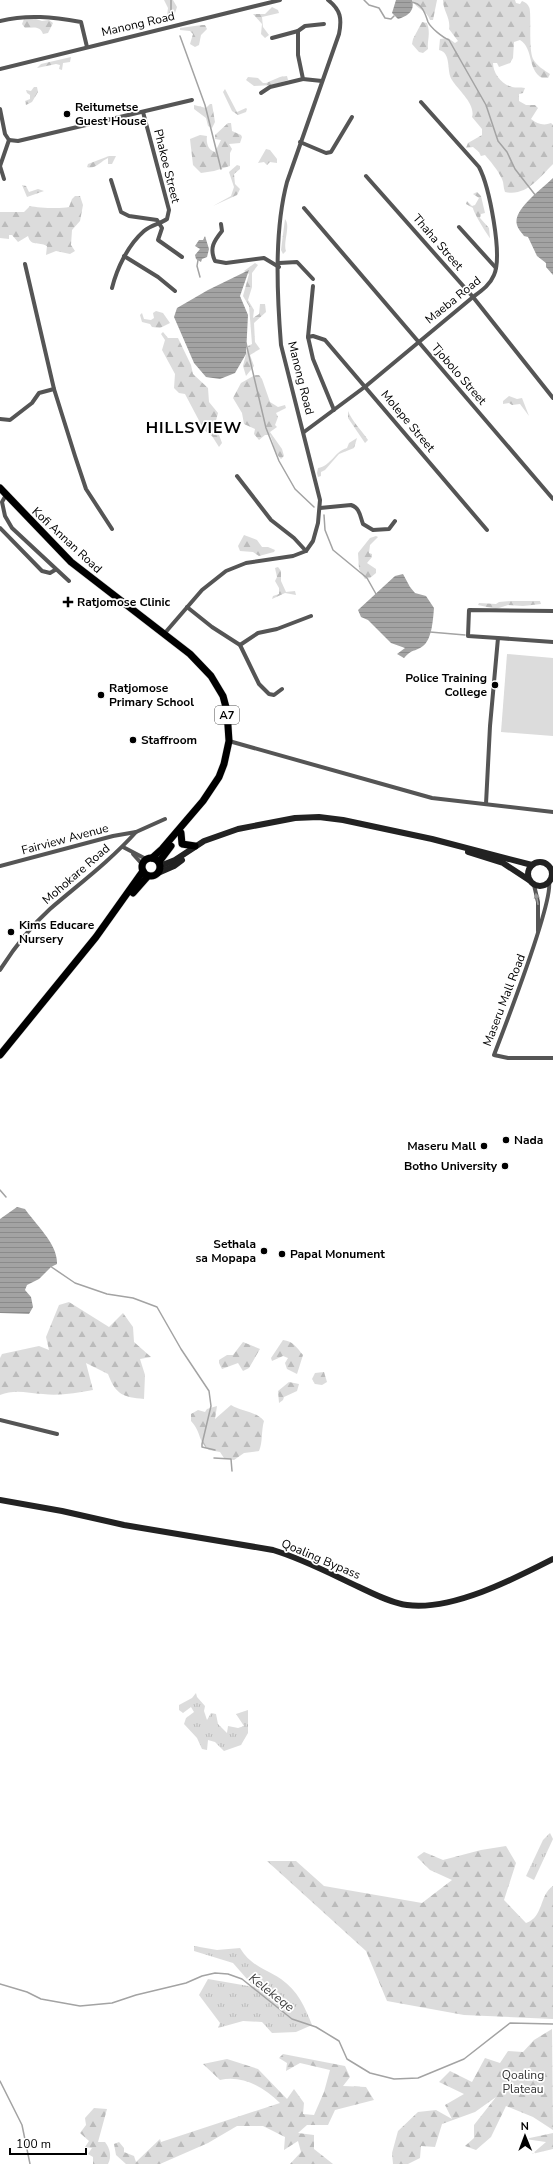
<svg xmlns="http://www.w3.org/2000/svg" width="553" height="2164" viewBox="0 0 553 2164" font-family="'Nunito Sans',sans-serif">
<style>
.grass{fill:url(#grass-tufts)}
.forest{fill:url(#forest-firs)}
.pitch{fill:#dcdcdc}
.water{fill:url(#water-rules)}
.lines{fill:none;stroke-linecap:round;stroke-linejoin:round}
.stream{stroke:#a3a3a3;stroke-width:1.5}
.primary-casing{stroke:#dbdbdb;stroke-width:8}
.minor{stroke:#555;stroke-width:4}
.secondary{stroke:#222;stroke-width:6}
.primary{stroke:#000;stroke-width:7}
.oneway{fill:#999}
.poi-dot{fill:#000;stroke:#fff;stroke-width:1.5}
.labels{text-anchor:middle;stroke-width:3.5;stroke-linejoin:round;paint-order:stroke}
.shield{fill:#fff;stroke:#4c4c4c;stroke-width:1}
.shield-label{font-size:11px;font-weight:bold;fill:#000}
.street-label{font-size:12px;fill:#000;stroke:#fff}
.poi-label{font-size:12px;font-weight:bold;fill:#000;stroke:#fff;text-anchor:start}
.park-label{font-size:12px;fill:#333;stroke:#fff}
.water-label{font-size:13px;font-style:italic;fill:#444;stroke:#fff}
.district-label{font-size:16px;font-weight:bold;letter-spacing:1px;fill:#000;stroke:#fff}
</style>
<defs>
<pattern id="grass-tufts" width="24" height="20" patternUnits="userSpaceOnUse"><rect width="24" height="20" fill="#dcdcdc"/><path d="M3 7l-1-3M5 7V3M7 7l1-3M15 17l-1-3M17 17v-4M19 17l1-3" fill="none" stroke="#bbb"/></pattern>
<pattern id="forest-firs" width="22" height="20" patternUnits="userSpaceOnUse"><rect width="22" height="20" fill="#dcdcdc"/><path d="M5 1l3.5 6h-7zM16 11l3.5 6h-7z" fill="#bbb"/></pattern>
<pattern id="water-rules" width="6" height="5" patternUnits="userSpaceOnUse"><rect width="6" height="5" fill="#a3a3a3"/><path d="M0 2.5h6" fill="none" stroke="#8b8b8b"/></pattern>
</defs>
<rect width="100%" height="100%" fill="#fff"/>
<g class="grass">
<polygon points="196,1693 197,1697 205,1706 204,1711 207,1720 211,1713 216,1714 218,1724 227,1733 228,1726 238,1728 244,1726 236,1714 248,1710 248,1733 241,1745 224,1751 215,1742 208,1740 207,1750 202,1749 197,1738 184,1724 186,1718 194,1712 191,1707 183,1713 179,1710 179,1705 192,1698"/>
<polygon points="550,1833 553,1839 534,1880 526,1876 543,1840"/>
<path d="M194,1946L217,1950L240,1948C251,1966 264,1968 281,1979C298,1991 305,2007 312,2025L296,2032L272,2033L262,2022L243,2021L218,2028L220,2023L199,1995L208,1979L254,1987L233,1963L194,1951Z"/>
</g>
<g class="forest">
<polygon points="164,0 173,0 177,7 173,19 167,16 168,8"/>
<path d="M412,0H437L433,20H430C427,10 416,9 412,0Z"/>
<path d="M443,0H515L516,3L520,4L522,1C525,2 528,4 529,7C532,11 528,49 533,59C537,66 544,70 550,74L548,78H542C527,69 534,49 520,40L514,42L513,58L510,63L499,67L497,63H493C493,73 501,84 512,87C516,88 520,87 525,88L523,93L519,94V101L526,105H535L538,108L531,119C537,124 544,126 551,123L553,125V164C540,177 526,197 505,192C503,187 504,183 502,179C498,170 490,161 485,155L481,156L479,152L473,147L466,148L468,143L482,135V129L472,117C476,104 458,90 452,80C446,71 452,53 439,50L440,39L448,38L455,43L458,41L449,29C451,18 443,11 443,0Z"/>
<polygon points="272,7 278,10 279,13 262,17 263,27 269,35 265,38 261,34 262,24 253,14 265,14"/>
<path d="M33,18L42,21L49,20L53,23L48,33L43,34C40,25 32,28 25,28L22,24L24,19Z"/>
<path d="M422,22L427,23C431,34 427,40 428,49L423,53L419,52L412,44L413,39Z"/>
<polygon points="202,25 205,25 207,29 201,35 199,45 195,47 190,44 193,34 190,31 180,30 180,28"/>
<polygon points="71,57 70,62 63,63 62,70 59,69 60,65 56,64 37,68 41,64"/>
<polygon points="287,76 288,80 273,85 254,86 246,80 248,77 258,78 263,83 266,83 280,77"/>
<polygon points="34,87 37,87 38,92 32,102 26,105 25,101 30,99 30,95 27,93 26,90 31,91"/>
<polygon points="225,89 237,112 246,108 247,109 246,112 238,115 232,111 223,92"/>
<polygon points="210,104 212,104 215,122 212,128 208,126 206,118 194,109 194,105 206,108"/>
<path d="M228,123H231L232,131L241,135L242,137L240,143L229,144L232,149L230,153V166L214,171L201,173L193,165L190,139L200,135L207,136C206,143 208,150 215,152L221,140L215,139V135Z"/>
<polygon points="266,149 270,150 277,159 277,163 270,162 267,165 264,162 258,163"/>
<path d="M109,156H116L112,164H108V158C101,161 95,170 87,167L88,164Z"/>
<polygon points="237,165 240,166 240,169 234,174 235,184 240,189 237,195 213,206 231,196 234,187 229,172"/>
<polygon points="22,185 26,186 29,192 38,189 44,191 27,197"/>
<path d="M477,192L481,196L485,213L481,214L480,218L489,228L490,238C488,236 473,212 473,208L466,204L467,201L472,206L475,205L479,198L473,194Z"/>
<path d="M75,196H80L83,205L80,221L72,230L71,245L75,251L70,254L56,251L46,255L47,246C38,241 31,247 28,236L18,242L12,235H9V239L0,238V212H24L30,206C38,208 61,209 69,207L72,199Z"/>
<path d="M285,219C291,226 283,241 286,251L283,254L281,250Z"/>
<polygon points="255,263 258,265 252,273 252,287 248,300 254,310 253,318 259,314 260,304 265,304 266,312 254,323 255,342 260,349 250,355 254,366 246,376 243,366 248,346 252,344 249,306 243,296 249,274 244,271"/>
<polygon points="156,311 163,313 170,323 160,328 152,327 150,324 142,322 140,315 142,313 144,319 151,320 154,318 153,313"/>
<polygon points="163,332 168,338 178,338 191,365 193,374 208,388 209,402 218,413 215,424 222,443 219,447 212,436 204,430 185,394 179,393 174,388 175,374 162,350 165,340 161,334"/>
<path d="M255,375H259L262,379L270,402L278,407L285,405L286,408L276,413L278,417L275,425L277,427L270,432L282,449L284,456L281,459C274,453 274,443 270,435H265L259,440L254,434L255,429L244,424L242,413L233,398L241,383Z"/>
<polygon points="509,396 517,399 522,398 529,416 520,404 512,405 509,403 503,404 503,401"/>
<path d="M348,411C352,421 362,431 368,440L365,443L348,418Z"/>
<path d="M357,438L354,448L339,454L325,470L321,472V476L318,477L317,473L318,468C331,466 335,451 347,448L349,443Z"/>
<polygon points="244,535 257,540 262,547 268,547 275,550 274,552 259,556 253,552 240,551 238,546"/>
<polygon points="376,536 378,537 370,545 369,553 372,554 372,557 367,563 376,569 376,573 370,578 365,579 359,569 358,553 370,538"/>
<polygon points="278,567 281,571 281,581 286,592 295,591 296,595 285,593 272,599 273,596 279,594 279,588 275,581 277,577 275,568"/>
<polygon points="511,601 540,601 541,604 523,606 508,605 496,609 478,605 479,603 496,604 499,602"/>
<path d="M69,1302L109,1327L123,1313L133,1327L134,1342L151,1357L140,1359L145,1375L144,1399C123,1397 116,1395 108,1374L86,1363L93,1390C76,1393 59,1396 43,1394C27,1393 15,1389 0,1395V1358L2,1354L39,1346L49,1350L46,1337L59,1305Z"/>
<path d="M283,1340C293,1341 297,1348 303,1355L297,1374L287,1369L285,1363L288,1358L283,1356L272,1361L271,1358Z"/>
<polygon points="243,1342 260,1349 249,1368 243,1371 238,1363 222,1369 219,1363 219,1360 227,1355 233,1355"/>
<polygon points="324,1372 327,1382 322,1385 315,1384 312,1379 315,1373"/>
<polygon points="289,1382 299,1384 297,1391 284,1397 283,1400 279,1403 278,1391"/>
<path d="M231,1405C242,1412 256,1411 264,1421C261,1431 263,1442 259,1451L244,1453L234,1460L224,1458L220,1452L209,1450C197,1440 202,1433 191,1421V1414L198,1410L205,1412L207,1409L217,1406L215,1419Z"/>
<path d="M506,1846L516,1863L504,1900L526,1923C544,1917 539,1895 553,1886V2019L464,2015L387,2001L366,1951L267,1861H296L324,1886L422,1903L452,1880L430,1870L417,1857L424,1852L443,1860L481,1850Z"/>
<polygon points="552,2029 553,2130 533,2117 506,2106 491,2137 476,2150 465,2146 474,2138 474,2125 496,2097 475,2112 442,2124 435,2147 421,2146 420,2158 408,2164 393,2164 392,2153 398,2131 418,2112 436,2110 452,2119 445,2105 464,2094 439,2082 450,2071 472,2082 485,2058 500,2063 508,2051 523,2052 534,2040"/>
<path d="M283,2054L345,2066L350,2077L343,2086L366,2087L374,2100L335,2110L328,2125H307L298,2133L314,2135V2149L333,2164H290L301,2152L298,2141L284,2150L285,2137L263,2126H237L208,2143L160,2164H126L116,2155L114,2144L119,2142L124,2148V2152L134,2156L136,2162L160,2139L161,2142L280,2103C264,2087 243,2075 220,2080L203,2064L227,2059L258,2069L287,2099L294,2089L304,2103L303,2114L314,2115L324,2092L330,2070L300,2063L286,2071L287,2063L279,2058Z"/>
<path d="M94,2108L107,2109L98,2142H105C110,2148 112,2157 108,2164H93V2157L88,2154L92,2148L85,2147L89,2141L80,2133L86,2125L85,2118Z"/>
<polygon points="553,2133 553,2149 532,2154 546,2142 525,2139"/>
</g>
<polygon class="pitch" points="507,654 553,658 553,736 501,732"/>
<g class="water">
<path d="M396,0H412C415,11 408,16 398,19L392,13Z"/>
<path d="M553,178V275L546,267V263L537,256L528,237L524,236C522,233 518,229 517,225C512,210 543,188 553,178Z"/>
<polygon points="205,236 209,249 207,257 202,259 201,262 196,259 195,255 200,249 195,246 199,240 203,240"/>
<polygon points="249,270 240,296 248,315 246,354 235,373 220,379 206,377 194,363 174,317 177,308 208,290"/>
<path d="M403,574L410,587L415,593L426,596L434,608C433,620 432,643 420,648C412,652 411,650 404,658L397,654L405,648L391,643L368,620L361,617L358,610L395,576Z"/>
<path d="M17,1207L25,1209C36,1225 58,1244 57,1264L51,1267L39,1279L27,1285L25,1290L31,1297L33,1307L29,1314L0,1313V1219Z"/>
</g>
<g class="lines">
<g class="stream">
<polyline points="171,0 171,16"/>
<polyline points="364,0 369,5 379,8 385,18 391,19 394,16"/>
<path d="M411,2C422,3 425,13 428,22C431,28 442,37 449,40L486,105L498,141L507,152L515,169L536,196"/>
<polyline points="180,36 205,105 221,169"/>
<polyline points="198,260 197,266 200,277"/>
<polyline points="246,343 266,428 279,461 295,489 314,507"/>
<polyline points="324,515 325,530 333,550 367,578 376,594"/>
<polyline points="430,632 465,635"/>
<polyline points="0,1190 6,1197"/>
<polyline points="50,1266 75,1283 107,1294 133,1298 157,1307 181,1349 209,1391 211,1406 202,1444 202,1447 215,1450"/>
<polyline points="214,1458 231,1459 232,1471"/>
<polyline points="0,1984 27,1992 41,1999 80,2006 112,2003 136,1995 186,1983 202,1976 215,1973 228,1974 242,1979 292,2019 316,2027 339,2041 347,2059 370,2073 394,2079 418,2078 464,2059 510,2023 553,2024"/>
<polyline points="0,2081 22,2125 30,2164"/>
</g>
<defs>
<g id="primary">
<polyline points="0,488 71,562 190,654 211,676 223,696 227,711 229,741 224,764 219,777 203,801 162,849 152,858"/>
<polyline points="181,833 182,844 195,846"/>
<circle cx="151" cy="867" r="9"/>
<polyline points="159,862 171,846"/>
<polyline points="133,893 148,876"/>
<polyline points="0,1055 96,937 143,871"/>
</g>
</defs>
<use href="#primary" class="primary-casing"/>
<g class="minor">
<path d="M0,21C28,14 53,17 81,22L87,47"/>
<polyline points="298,31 305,26 324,24"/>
<polyline points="272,38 298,31 298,55 303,79 322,81"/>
<polyline points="0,69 280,0"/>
<polyline points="261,93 270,87 303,79"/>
<polyline points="0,109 5,134 9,140"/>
<polyline points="9,140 18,141 192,100"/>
<polyline points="300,142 326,153 331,152 352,117"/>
<polyline points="366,176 473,297 553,398"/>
<polyline points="4,179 0,166 9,140"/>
<polyline points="111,180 121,212 129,216 157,220 162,228 158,240 182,257"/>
<polyline points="304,208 553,499"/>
<path d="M221,224L222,231C214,241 209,248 215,261L226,263L264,258L279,267"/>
<polyline points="459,227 496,268"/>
<polyline points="124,256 158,277 175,291"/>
<polyline points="279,263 297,262 313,279"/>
<polyline points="25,264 54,389 75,456 86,489 112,529"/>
<polyline points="313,286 308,337 313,359 334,410"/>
<path d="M112,288C117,268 128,245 144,231C151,225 160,224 167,219L169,210L143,112"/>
<polyline points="308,337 313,336 325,340 487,530"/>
<polyline points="0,419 10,420 32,403 39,393 54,389"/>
<path d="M304,432L366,386L473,297C481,291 490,285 494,275C503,255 489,186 479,167L421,102"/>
<polyline points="237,476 271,520 294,538 306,551"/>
<polyline points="6,495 2,502 5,516 12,528 69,581"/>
<path d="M320,508L351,505C360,508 360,516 363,524L373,530L389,529L395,521"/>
<polyline points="0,528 42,571 50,573 55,570"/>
<polyline points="187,607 212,627 240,645 259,684 269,694 274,695 282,689"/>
<path d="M164,634L202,590L226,571L246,563L293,556L306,551L313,541L318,523L320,500L281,345C277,294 274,231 287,182L339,34C342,19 341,10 328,0"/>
<polyline points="498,638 468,636 469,610 553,611"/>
<polyline points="240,645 258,633 277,629 311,616"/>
<polyline points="229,741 432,798 553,812"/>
<polyline points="486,804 490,726 498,638 553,642"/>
<polyline points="123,847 146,859"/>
<polyline points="133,854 142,864"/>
<polyline points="0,866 113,836 136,832 165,819"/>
<path d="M549,882C553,902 504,1029 494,1055L508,1058H553"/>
<polyline points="534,885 538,902 538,931"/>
<path d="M0,970C14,948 30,927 50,909C79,884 110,861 136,832"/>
<polyline points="0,1420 57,1434"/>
</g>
<g class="secondary">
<polyline points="468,852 503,863 529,880"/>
<circle cx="540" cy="874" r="12"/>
<polyline points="160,866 175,860 204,841 238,829 295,818 319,817 343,820 432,839 532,865"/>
<polyline points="158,873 174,866 182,860"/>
<path d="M0,1500L62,1511L124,1525L273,1550C303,1559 331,1574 359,1587C374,1594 391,1603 407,1605C452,1611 514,1579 553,1559"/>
</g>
<use href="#primary" class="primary"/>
</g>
<defs><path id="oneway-solid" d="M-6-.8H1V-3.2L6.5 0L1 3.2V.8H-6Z"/></defs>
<use class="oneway" href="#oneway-solid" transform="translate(537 899) rotate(-101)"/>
<g class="poi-dot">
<circle cx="67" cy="114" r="4"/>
<path d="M66 596h4v4h4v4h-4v4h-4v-4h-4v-4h4z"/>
<circle cx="495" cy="685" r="4"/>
<circle cx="101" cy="695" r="4"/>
<circle cx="133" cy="740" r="4"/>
<circle cx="11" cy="932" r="4"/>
<circle cx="506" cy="1140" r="4"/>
<circle cx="484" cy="1146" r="4"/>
<circle cx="505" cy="1166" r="4"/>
<circle cx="264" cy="1251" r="4"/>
<circle cx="282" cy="1254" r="4"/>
</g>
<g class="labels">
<rect class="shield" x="215" y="706" width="24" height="18" rx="3"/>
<g class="shield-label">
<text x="227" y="719">A7</text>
</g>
<g class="street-label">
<text transform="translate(138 24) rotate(-13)" y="4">Manong Road</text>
<text transform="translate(167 166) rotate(76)" y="4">Phakoe Street</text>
<text transform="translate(438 242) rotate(49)" y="4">Thaha Street</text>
<text transform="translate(453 300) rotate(-39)" y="4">Maeba Road</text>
<text transform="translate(459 374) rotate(49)" y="4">Tjobolo Street</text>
<text transform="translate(301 378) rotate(76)" y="4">Manong Road</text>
<text transform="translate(408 421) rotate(50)" y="4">Molepe Street</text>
<text transform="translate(67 540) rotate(43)" y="4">Kofi Annan Road</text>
<text transform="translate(65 839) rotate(-15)" y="4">Fairview Avenue</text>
<text transform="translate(76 874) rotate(-41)" y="4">Mohokare Road</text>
<text transform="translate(504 1000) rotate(-69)" y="4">Maseru Mall Road</text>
<text transform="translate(321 1559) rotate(23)" y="4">Qoaling Bypass</text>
</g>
<g class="poi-label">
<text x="75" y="111">Reitumetse<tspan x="75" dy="14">Guest House</tspan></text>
<text x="77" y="606">Ratjomose Clinic</text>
<text x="487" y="682" text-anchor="end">Police Training<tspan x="487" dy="14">College</tspan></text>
<text x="109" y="692">Ratjomose<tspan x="109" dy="14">Primary School</tspan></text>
<text x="141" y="744">Staffroom</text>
<text x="19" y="929">Kims Educare<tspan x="19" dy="14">Nursery</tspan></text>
<text x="514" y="1144">Nada</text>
<text x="476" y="1150" text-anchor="end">Maseru Mall</text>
<text x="497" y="1170" text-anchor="end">Botho University</text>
<text x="256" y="1248" text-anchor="end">Sethala<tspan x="256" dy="14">sa Mopapa</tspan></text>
<text x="290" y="1258">Papal Monument</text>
</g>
<g class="park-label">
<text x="523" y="2079">Qoaling<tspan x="523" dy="14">Plateau</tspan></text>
</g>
<g class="water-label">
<text transform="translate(272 1992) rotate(38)" y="5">Kelekeqe</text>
</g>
<g class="district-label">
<text x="194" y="433">HILLSVIEW</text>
</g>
</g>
<g transform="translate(525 2136) rotate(359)" stroke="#ffffff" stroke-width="3" paint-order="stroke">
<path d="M0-3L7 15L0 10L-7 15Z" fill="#000000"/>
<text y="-6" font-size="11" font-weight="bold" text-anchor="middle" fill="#000000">N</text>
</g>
<path d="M10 2148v6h76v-6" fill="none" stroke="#000000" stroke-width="2"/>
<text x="16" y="2148" font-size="12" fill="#000000" stroke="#ffffff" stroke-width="3" paint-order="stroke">100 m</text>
</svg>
